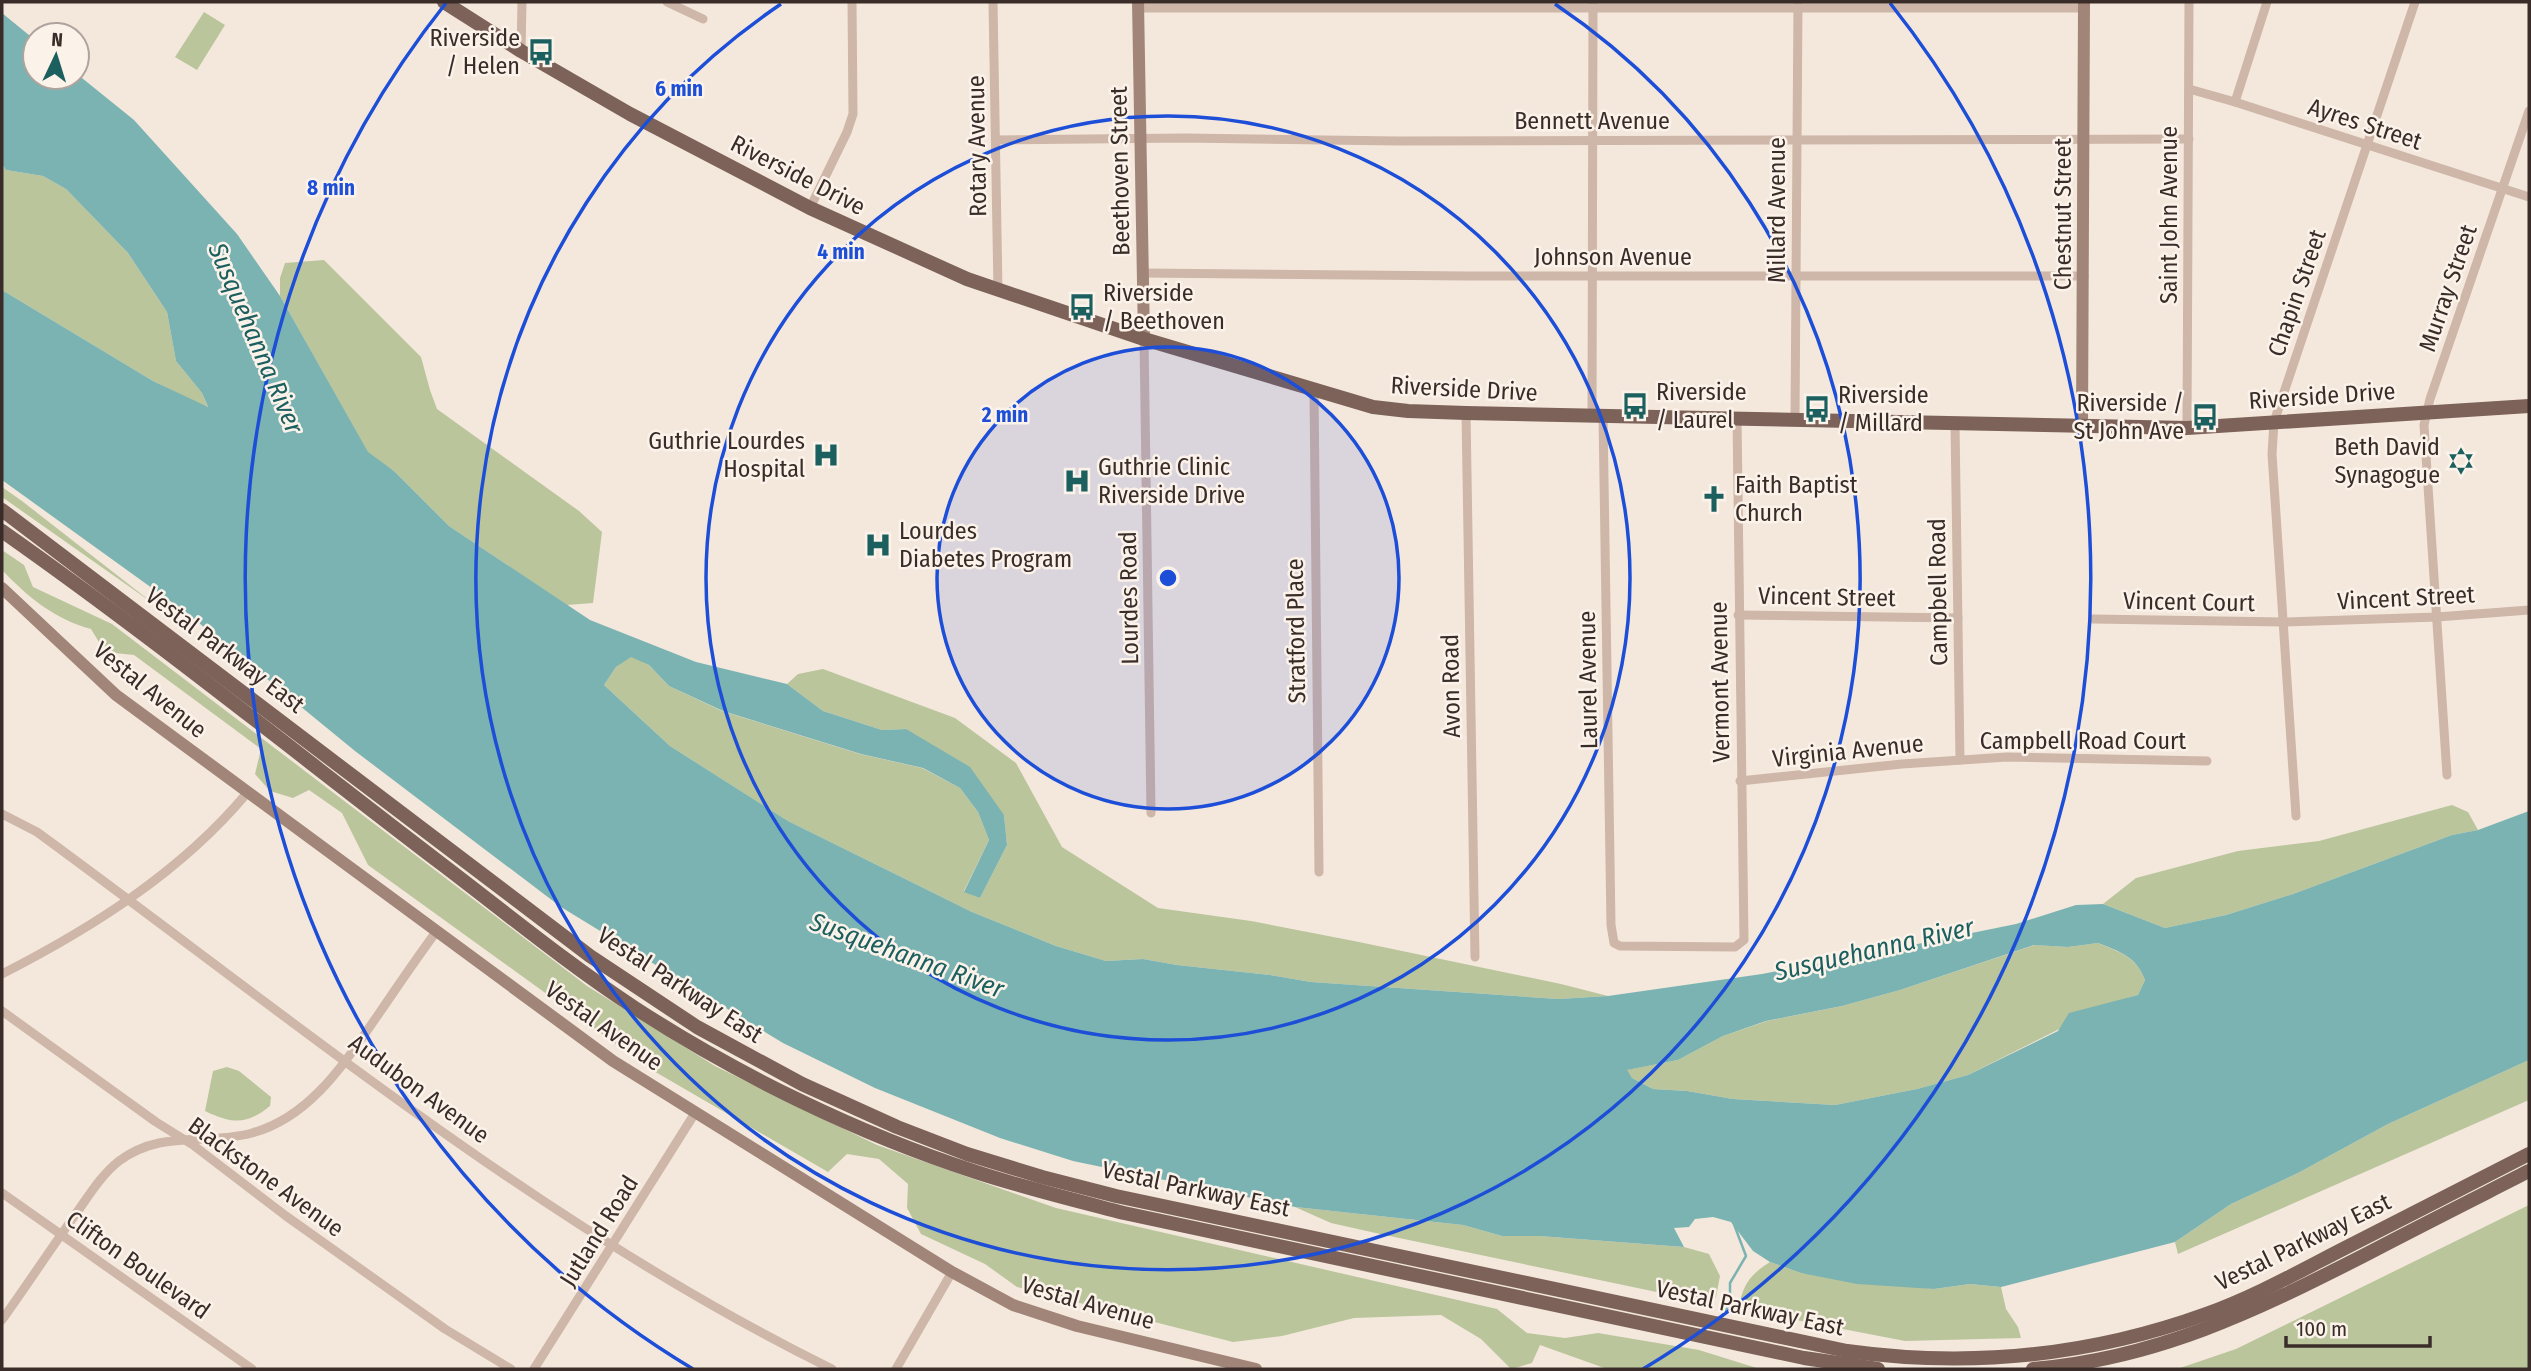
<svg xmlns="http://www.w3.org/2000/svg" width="2531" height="1371" viewBox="0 0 2531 1371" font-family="'Fira Sans Condensed',sans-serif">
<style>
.green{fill:#bac59c}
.water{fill:#7ab3b1;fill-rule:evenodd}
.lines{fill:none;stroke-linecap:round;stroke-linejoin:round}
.stream{stroke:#7ab3b1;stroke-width:2.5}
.street{stroke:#ceb6a8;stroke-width:9}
.secondary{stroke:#a28579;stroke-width:12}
.primary{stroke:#7d6259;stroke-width:14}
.ring{fill:none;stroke:#1d4ed8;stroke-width:3.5}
.labels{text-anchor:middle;stroke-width:5;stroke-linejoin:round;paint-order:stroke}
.poi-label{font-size:24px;fill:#3a2d29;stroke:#fbf2ea;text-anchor:start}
.street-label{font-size:24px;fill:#3a2d29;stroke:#fbf2ea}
.water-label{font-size:26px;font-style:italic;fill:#1b5f5e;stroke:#fbf2ea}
.centre{fill:#1d4ed8;stroke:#fbf2ea;stroke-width:3.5}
.ring-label{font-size:21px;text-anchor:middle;font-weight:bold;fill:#1d4ed8;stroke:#fbf2ea;stroke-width:5;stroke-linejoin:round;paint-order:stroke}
</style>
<rect width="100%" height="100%" fill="#f4e8dd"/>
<g class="green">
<polygon points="204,12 225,25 197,70 175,57"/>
<polygon points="2,164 6,170 43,176 66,189 128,253 167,312 176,361 202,393 208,408 153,381 2,290"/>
<polygon points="324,260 421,357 430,390 437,409 579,511 602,532 593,603 567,605 449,526 394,471 368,453 280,296 280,278 285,263"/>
<polygon points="2,487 22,501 154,604 2,497"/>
<path d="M2,550L24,565L33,587L112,624L587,986L715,1066L877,1145L1056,1208L1497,1309L1527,1333L1565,1338L1598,1333L1699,1350L1760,1369H1607L1540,1345L1532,1363L1511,1369L1481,1339L1441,1315L1354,1318L1282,1336L1233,1342L1017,1287L985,1264L921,1234L907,1208L908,1184L879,1159L847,1154L828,1172L652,1070L368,865L342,813L309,790L293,798L270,791L255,774L261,749L134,655L105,652L91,629C54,619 28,597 2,570Z"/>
<polygon points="631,656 649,665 669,686 722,711 860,754 922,768 960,788 978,812 989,840 964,891 980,898 1007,845 1004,815 906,729 882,730 823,711 787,684 798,674 823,669 955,718 1016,763 1062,847 1158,908 1251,921 1354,941 1561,984 1608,996 1558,999 1311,982 1270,975 1177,965 1143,959 1106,961 1056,946 972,912 788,821 670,746 604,685 616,667"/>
<polygon points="2452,805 2468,812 2478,830 2452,835 2293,894 2226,915 2165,928 2103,904 2136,878 2238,851 2319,841"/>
<path d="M2098,943C2119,952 2137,957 2145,980L2138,995L2111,1003L1968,1075L1917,1089L1835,1105L1733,1099L1687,1091L1653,1089L1632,1078L1626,1070L1678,1060L1723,1036L1767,1021L1842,1006L1900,990L2035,945L2068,947Z"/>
<polygon points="2529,1060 2529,1100 2178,1254 2175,1242 2231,1204 2298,1173 2388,1124"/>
<path d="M227,1067L239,1071L271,1097L270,1106C247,1125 232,1124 205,1111L213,1071Z"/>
<polygon points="2529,1205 2529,1369 2177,1369 2236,1349"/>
<polygon points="1295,1207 1463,1225 1502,1236 1539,1236 1684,1247 1709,1254 1720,1276 1716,1297 1709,1303 1380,1234 1331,1223"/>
<path d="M1770,1262L1801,1273L1934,1289L1970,1284L2001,1287L2006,1309L2018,1327L2021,1338L1905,1341L1754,1312L1740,1301C1745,1281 1753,1273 1770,1262Z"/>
</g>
<path class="water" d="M2,13L35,40V77H77V74L134,120L237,234L280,296L368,452L394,471L449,526L590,620L696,662L787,684L823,711L882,730L906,729L970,767L1004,815L1007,845L980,898L964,892L989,840L978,812L960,788L923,768L861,754L723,711L669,686L649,665L631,657L616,667L604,685L670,746L788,821L972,912L1056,946L1106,961L1143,959L1177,965L1270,975L1311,982L1558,999L1608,996L1762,974L1883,951L2016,924L2076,905L2103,904L2165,928L2226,915L2293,894L2452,835L2478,830L2529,811V1060L2388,1124L2298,1173L2231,1204L2175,1242L2001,1287L1970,1284L1934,1289L1857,1284L1801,1273L1770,1262L1753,1251L1731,1222L1713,1217L1695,1219L1689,1227L1674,1228L1684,1247L1539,1236H1502L1463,1225L1295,1207L1073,1161L1000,1138L875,1088L783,1043L561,907L355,751L188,614L2,480V290L153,381L208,407L202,393L176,361L167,312L128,253L66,189L43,176L6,170L2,164ZM2098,943C2119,951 2137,957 2145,980L2138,995L2069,1013L2058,1031L1968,1075L1917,1089L1835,1105L1733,1099L1687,1091L1653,1089L1632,1078L1627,1070L1678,1060L1723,1036L1766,1021L1842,1006L1900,990L2034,945L2068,947Z"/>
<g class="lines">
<polyline class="stream" points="1723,1315 1730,1303 1730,1283 1746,1256 1732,1219"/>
<g class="street">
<polyline points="667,2 703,19"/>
<polyline points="993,2 998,291"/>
<polyline points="1138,8 2084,8"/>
<polyline points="521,51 522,2"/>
<polyline points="2189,89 2235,102 2529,197"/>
<polyline points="2235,102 2267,2"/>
<polyline points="996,140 1185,138 1398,141 2189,139"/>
<polyline points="810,208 847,132 853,114 852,2"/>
<polyline points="1143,273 1467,276 2084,276"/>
<polyline points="1144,339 1151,813"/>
<polyline points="1314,391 1319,872"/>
<polyline points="1466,413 1475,957"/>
<polyline points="1592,416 1593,5"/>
<polyline points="1603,416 1611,925 1614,943 1620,946 1735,947 1744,940 1737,418"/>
<polyline points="1795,419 1798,4"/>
<polyline points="1955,424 1960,760"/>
<polyline points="2187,428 2189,2"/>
<polyline points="1738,615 1958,618"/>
<polyline points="2093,619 2284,622 2437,617 2529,610"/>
<polyline points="2447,775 2424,425 2430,399 2529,111"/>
<polyline points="1740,781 1902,764 2007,757 2207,761"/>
<path d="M2,814L37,832C294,1020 545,1228 832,1369"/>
<polyline points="2296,816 2272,454 2274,422 2415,2"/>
<path d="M2,974C92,928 181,872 247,793"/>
<polyline points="2,1011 156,1122 193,1145 286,1216 445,1329 511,1369"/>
<polyline points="2,1193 252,1369"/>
<path d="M2,1320C27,1285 50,1250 75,1215C88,1197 101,1175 119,1161C162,1129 204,1146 252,1133C311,1117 345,1062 378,1015C397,987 416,959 436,932"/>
<polyline points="534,1369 695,1113"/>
<polyline points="896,1369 952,1272"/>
</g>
<g class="secondary">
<polyline points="1138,2 1144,339"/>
<polyline points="2082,426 2084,2"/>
<polyline points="2,588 116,695 613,1061 952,1272 1013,1305 1077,1326 1256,1369"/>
</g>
<g class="primary">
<polyline points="444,2 521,51 630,114 810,208 967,279 1144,339 1373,407 1408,411 1466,413 2187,428 2529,406"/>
<path d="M2,510L590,956L697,1027L802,1084L897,1127L967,1154L1042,1177L1116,1196L1847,1351C1970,1368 2090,1356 2206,1314C2254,1297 2300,1271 2345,1248C2406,1217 2468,1185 2529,1154"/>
<path d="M2,531C153,637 296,753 443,865C506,913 568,964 635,1008C738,1075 859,1134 976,1172C1025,1188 1074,1200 1124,1213L1804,1358L1878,1369"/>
<path d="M2033,1369C2156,1359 2255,1311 2363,1256C2418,1227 2474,1199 2529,1171"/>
</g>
</g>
<circle cx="1168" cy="578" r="231" fill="#1d4ed8" fill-opacity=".12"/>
<g class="ring">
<circle cx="1168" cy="578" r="231"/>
<circle cx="1168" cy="578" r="462"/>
<path d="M1555 4A692 692 0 1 1 781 4"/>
<path d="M693 1369A923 923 0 0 1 446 3M1890 3A923 923 0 0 1 1643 1369"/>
</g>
<defs>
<symbol id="bus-bare" viewBox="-9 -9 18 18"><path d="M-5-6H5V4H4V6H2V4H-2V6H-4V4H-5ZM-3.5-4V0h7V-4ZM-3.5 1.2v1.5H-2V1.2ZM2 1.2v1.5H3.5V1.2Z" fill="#1b5f5e" stroke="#fbf2ea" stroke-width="2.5" paint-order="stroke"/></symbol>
<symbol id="hospital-bare" viewBox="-9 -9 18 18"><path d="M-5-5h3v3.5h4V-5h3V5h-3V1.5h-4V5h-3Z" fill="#1b5f5e" stroke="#fbf2ea" stroke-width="2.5" paint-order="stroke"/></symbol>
<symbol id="synagogue-bare" viewBox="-9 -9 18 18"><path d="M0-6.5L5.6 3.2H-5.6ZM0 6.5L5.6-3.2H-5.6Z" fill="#1b5f5e" stroke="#fbf2ea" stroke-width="2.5" paint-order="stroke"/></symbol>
<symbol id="church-bare" viewBox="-9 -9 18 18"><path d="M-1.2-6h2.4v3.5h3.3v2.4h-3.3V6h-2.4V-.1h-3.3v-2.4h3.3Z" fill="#1b5f5e" stroke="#fbf2ea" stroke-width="2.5" paint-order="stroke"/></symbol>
</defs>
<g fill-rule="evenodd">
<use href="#bus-bare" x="522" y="33" width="38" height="38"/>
<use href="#bus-bare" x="1063" y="288" width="38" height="38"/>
<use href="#bus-bare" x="1616" y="387" width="38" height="38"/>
<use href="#bus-bare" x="1798" y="390" width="38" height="38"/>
<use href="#bus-bare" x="2186" y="398" width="38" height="38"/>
<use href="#hospital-bare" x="807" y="436" width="38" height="38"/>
<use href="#synagogue-bare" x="2442" y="442" width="38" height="38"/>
<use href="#hospital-bare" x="1058" y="462" width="38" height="38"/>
<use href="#church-bare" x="1695" y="480" width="38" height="38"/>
<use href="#hospital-bare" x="859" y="526" width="38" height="38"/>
</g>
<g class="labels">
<g class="poi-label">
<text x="520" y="46" text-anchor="end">Riverside<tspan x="520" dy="28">/ Helen</tspan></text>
<text x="1103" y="301">Riverside<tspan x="1103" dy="28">/ Beethoven</tspan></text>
<text x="1656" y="400">Riverside<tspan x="1656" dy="28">/ Laurel</tspan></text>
<text x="1838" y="403">Riverside<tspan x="1838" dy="28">/ Millard</tspan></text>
<text x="2184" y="411" text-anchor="end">Riverside /<tspan x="2184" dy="28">St John Ave</tspan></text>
<text x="805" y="449" text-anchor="end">Guthrie Lourdes<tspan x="805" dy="28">Hospital</tspan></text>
<text x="2440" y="455" text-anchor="end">Beth David<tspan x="2440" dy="28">Synagogue</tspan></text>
<text x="1098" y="475">Guthrie Clinic<tspan x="1098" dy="28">Riverside Drive</tspan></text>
<text x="1735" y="493">Faith Baptist<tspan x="1735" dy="28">Church</tspan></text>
<text x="899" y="539">Lourdes<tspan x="899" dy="28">Diabetes Program</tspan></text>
</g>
<g class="street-label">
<text x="1592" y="129">Bennett Avenue</text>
<text transform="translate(2365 124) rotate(18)" y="8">Ayres Street</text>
<text transform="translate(977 146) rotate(-91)" y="8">Rotary Avenue</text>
<text transform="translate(1120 171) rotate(-91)" y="8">Beethoven Street</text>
<text transform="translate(798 175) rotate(27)" y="8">Riverside Drive</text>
<text transform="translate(1777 210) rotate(-90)" y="8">Millard Avenue</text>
<text transform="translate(2063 214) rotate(-90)" y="8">Chestnut Street</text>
<text transform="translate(2169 215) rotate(-90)" y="8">Saint John Avenue</text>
<text x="1613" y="265">Johnson Avenue</text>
<text transform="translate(2448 288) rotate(-71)" y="8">Murray Street</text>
<text transform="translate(2297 293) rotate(-71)" y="8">Chapin Street</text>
<text transform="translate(1464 389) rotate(3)" y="8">Riverside Drive</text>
<text transform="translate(2322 396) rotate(-4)" y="8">Riverside Drive</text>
<text transform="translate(1938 592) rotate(-91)" y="8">Campbell Road</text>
<text transform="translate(1827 597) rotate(1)" y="8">Vincent Street</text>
<text transform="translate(1129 598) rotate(-91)" y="8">Lourdes Road</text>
<text transform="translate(2406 598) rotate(-3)" y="8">Vincent Street</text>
<text transform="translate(2189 602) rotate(1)" y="8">Vincent Court</text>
<text transform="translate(1296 631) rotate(-91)" y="8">Stratford Place</text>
<text transform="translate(225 650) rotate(37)" y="8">Vestal Parkway East</text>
<text transform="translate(1588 680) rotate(-91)" y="8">Laurel Avenue</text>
<text transform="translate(1720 682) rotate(-91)" y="8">Vermont Avenue</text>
<text transform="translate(1451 686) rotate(-91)" y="8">Avon Road</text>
<text transform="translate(150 690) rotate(39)" y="8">Vestal Avenue</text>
<text x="2083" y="749">Campbell Road Court</text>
<text transform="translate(1848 751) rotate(-6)" y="8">Virginia Avenue</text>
<text transform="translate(680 985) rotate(33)" y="8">Vestal Parkway East</text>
<text transform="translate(604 1026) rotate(35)" y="8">Vestal Avenue</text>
<text transform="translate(419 1089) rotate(36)" y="8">Audubon Avenue</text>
<text transform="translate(266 1177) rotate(36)" y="8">Blackstone Avenue</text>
<text transform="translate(1196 1189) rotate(12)" y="8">Vestal Parkway East</text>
<text transform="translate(599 1231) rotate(-58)" y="8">Jutland Road</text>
<text transform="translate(2303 1242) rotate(-26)" y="8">Vestal Parkway East</text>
<text transform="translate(138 1265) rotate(35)" y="8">Clifton Boulevard</text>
<text transform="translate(1088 1303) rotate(16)" y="8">Vestal Avenue</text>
<text transform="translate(1750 1308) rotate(12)" y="8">Vestal Parkway East</text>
</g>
<g class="water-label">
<text transform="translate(256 338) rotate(67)" y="9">Susquehanna River</text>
<text transform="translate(1874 949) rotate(-13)" y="9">Susquehanna River</text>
<text transform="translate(907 955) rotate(20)" y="9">Susquehanna River</text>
</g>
</g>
<circle cx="1168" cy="578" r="10" class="centre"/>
<g class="ring-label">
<text x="679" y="96">6 min</text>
<text x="331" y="195">8 min</text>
<text x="841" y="259">4 min</text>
<text x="1005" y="422">2 min</text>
</g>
<rect width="2531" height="1371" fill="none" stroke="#3a2d29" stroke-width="7"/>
<g transform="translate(56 56) rotate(4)"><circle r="33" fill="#fbf2ea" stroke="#aea39d" stroke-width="2"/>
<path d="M0-5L12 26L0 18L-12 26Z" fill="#1b5f5e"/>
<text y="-10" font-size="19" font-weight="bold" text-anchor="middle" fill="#3a2d29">N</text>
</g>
<path d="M2286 1336v10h144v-10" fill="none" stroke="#3a2d29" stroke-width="3.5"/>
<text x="2296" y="1336" font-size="21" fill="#3a2d29" stroke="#fbf2ea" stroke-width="5" paint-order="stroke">100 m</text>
</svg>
